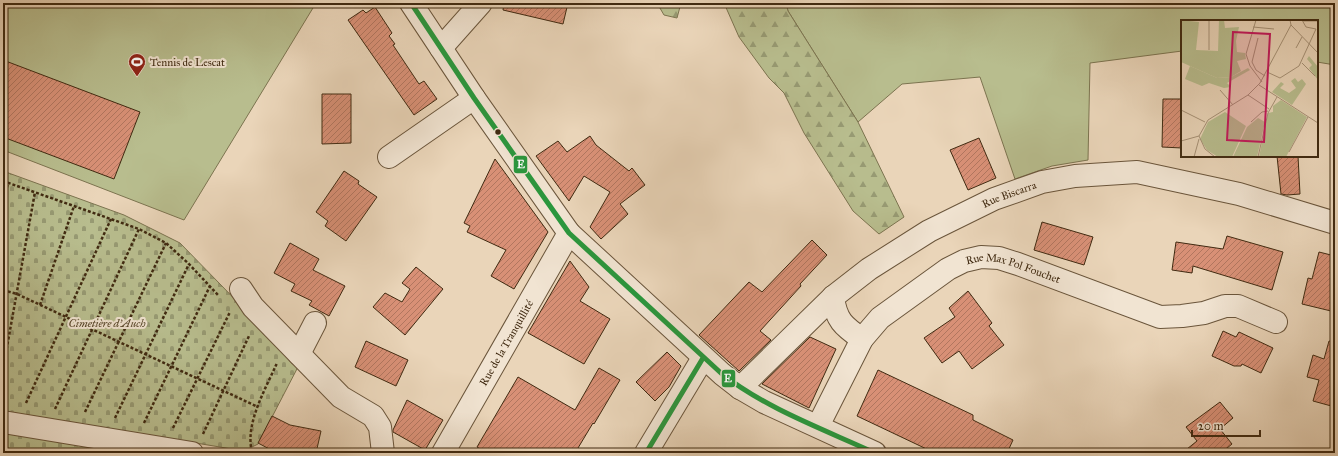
<svg xmlns="http://www.w3.org/2000/svg" width="1338" height="456" viewBox="0 0 1338 456" font-family="'IM FELL Great Primer',serif">
<style>
.green{fill:#b8bd8e;stroke:#7c7450}
.forest{fill:url(#forest-firs);stroke:#7c7450}
.cemetery{fill:url(#cemetery-stones);stroke:#7c7450}
.building{fill:url(#building-hatch);stroke:#402a11}
.lines{fill:none;stroke-linecap:round;stroke-linejoin:round}
.minor-casing{stroke:#6a553b;stroke-width:24}
.path{stroke:#402a11;stroke-width:2.5;stroke-dasharray:3 2;stroke-linecap:butt}
.minor{stroke:#f1e4d2;stroke-width:22}
.bus-1-casing{stroke:#f1e4d2;stroke-width:8}
.bus-1{stroke:#2a973d;stroke-width:5}
.bus-dot{fill:#402a11;stroke:#f1e4d2;stroke-width:1.5}
.labels{text-anchor:middle;stroke-width:4;stroke-linejoin:round;paint-order:stroke}
.poi-label{font-size:11px;fill:#402a11;stroke:#f1e4d2;text-anchor:start}
.street-label{font-size:11px;fill:#402a11;stroke:#f1e4d2}
.park-label{font-size:11px;font-style:italic;fill:#58472a;stroke:#f1e4d2}
.inset-road{fill:none;stroke:#a69176;stroke-width:1}
.view{fill:#c2185b;fill-opacity:0.15;stroke:#c2185b;stroke-width:2}
.inset-edge{fill:none;stroke:#402a11;stroke-width:2}
.line-badge{stroke:#f1e4d2;stroke-width:1.5}
.badge-label{font-size:11px;text-anchor:middle;font-weight:bold;fill:#fff}
</style>
<defs>
<pattern id="forest-firs" width="22" height="20" patternUnits="userSpaceOnUse"><rect width="22" height="20" fill="#b8bd8e"/><path d="M5 1l3.5 6h-7zM16 11l3.5 6h-7z" fill="#979a73"/></pattern>
<pattern id="cemetery-stones" width="16" height="16" patternUnits="userSpaceOnUse"><rect width="16" height="16" fill="#b8bd8e"/><path d="M2 7V4a2 2 0 0 1 4 0v3zM10 15v-3a2 2 0 0 1 4 0v3z" fill="#979a73"/></pattern>
<pattern id="building-hatch" width="6" height="6" patternUnits="userSpaceOnUse"><rect width="6" height="6" fill="#d89076"/><path d="M-1 1l2-2M0 6l6-6M5 7l2-2" fill="none" stroke="#b1765f"/></pattern>
</defs>
<rect width="100%" height="100%" fill="#ead5b9"/>
<filter id="stains"><feTurbulence type="fractalNoise" baseFrequency=".005" numOctaves="4"/><feColorMatrix values="0 0 0 0 .2 0 0 0 0 .09 0 0 0 0 .02 0 0 0 .5 -.17"/></filter>
<radialGradient id="worn" r=".72"><stop offset=".6" stop-color="#630" stop-opacity="0"/><stop offset="1" stop-color="#630" stop-opacity=".3"/></radialGradient>
<g class="green">
<polygon points="3,3 316,3 184,220 3,150"/>
<polygon points="786,3 1335,3 1335,65 1317,62 1317,21 1182,21 1182,51 1090,63 1088,160 1052,166 1015,179 980,77 902,84 858,122 788,11"/>
</g>
<g class="forest">
<polygon points="657,3 681,3 677,18 664,15"/>
<polygon points="724,3 786,3 788,11 858,122 904,217 879,234 853,211 804,133 784,93 769,78 739,37"/>
</g>
<g class="cemetery">
<polygon points="3,171 124,215 180,243 299,365 258,444 244,451 3,411"/>
<polygon points="3,432 128,453 3,453"/>
</g>
<g class="building">
<polygon points="504,3 568,3 563,24 503,10"/>
<polygon points="375,7 392,33 389,36 395,44 393,45 419,84 424,81 437,99 414,115 348,20 363,10 366,13"/>
<polygon points="3,60 140,112 114,179 3,137"/>
<polygon points="322,94 351,94 351,143 322,144"/>
<polygon points="1163,99 1182,99 1182,148 1162,147"/>
<polygon points="590,136 596,145 629,171 632,168 645,185 620,204 628,214 601,239 590,227 610,192 584,176 569,201 536,156 558,141 567,152"/>
<polygon points="979,138 996,178 968,190 950,150"/>
<polygon points="1277,156 1298,156 1300,194 1287,195 1281,194"/>
<polygon points="495,159 548,232 514,289 491,276 506,250 467,232 470,226 464,223"/>
<polygon points="344,171 359,181 358,184 377,197 346,241 325,226 328,221 316,212"/>
<polygon points="1042,222 1093,237 1084,265 1034,250"/>
<polygon points="1227,236 1283,252 1272,290 1193,266 1192,273 1172,270 1176,242 1223,249"/>
<polygon points="812,240 827,255 800,284 801,286 760,331 771,340 739,371 699,335 749,282 762,292"/>
<polygon points="290,243 319,259 313,270 345,286 329,316 309,305 312,301 291,291 295,284 274,273"/>
<polygon points="1319,252 1335,256 1335,295 1331,311 1302,304 1308,278 1312,279"/>
<polygon points="570,261 589,287 580,301 610,319 584,364 528,333"/>
<polygon points="416,267 443,289 405,335 373,307 385,293 402,302 410,289 402,283"/>
<polygon points="968,291 992,323 989,326 1004,345 972,369 959,351 942,363 924,338 955,317 949,308"/>
<polygon points="1223,331 1236,337 1239,332 1273,348 1261,373 1242,364 1241,366 1234,366 1212,356"/>
<polygon points="810,337 836,349 809,408 762,384"/>
<polygon points="366,341 408,360 396,386 355,367"/>
<polygon points="1329,341 1335,342 1335,407 1313,401 1319,380 1307,377 1313,355 1324,359"/>
<polygon points="667,352 681,366 669,387 655,401 636,382"/>
<polygon points="599,368 620,380 594,424 593,423 575,453 487,453 477,447 518,377 575,410"/>
<polygon points="878,370 973,415 973,420 1013,440 1007,453 935,453 857,416"/>
<polygon points="407,400 443,420 425,450 393,432 393,430"/>
<polygon points="1220,402 1233,418 1220,429 1232,444 1221,453 1182,453 1197,441 1186,427"/>
<polygon points="272,416 290,425 321,431 316,453 277,453 258,443"/>
</g>
<g class="lines">
<defs>
<g id="minor">
<polyline points="411,3 474,98 569,233 722,374 740,388 764,402 875,453"/>
<polyline points="441,48 481,3"/>
<polyline points="389,157 474,98"/>
<polyline points="241,289 253,307 341,397 373,416 380,427 383,453"/>
<path d="M833,297C836,320 843,326 862,339"/>
<polyline points="299,354 315,323"/>
<path id="s1" d="M740,388L833,297L869,269L929,231L994,199L1042,182L1075,176L1137,172L1239,194L1335,223"/>
<polyline points="3,422 192,453"/>
<path id="s2" d="M818,426L862,339L880,318L948,269L964,261L981,257L999,258L1018,264L1160,317L1182,316L1204,313L1225,306H1238L1276,322"/>
<path id="s3" d="M443,453L569,233"/>
<polyline points="646,453 703,358"/>
</g>
</defs>
<use href="#minor" class="minor-casing"/>
<g class="path">
<polyline points="3,181 139,229 166,243 189,264 218,295"/>
<polyline points="3,207 8,182"/>
<polyline points="3,290 17,294 258,407"/>
<polyline points="40,305 74,206"/>
<polyline points="3,369 35,192"/>
<polyline points="26,403 111,219"/>
<polyline points="55,409 139,229"/>
<polyline points="85,412 166,243"/>
<polyline points="115,418 189,264"/>
<polyline points="144,423 210,286"/>
<polyline points="173,428 230,312"/>
<polyline points="203,434 249,336"/>
<path d="M251,447C247,420 266,388 277,363"/>
</g>
<use href="#minor" class="minor"/>
<defs>
<g id="bus-1">
<path d="M411,3L474,98L569,233L722,374C767,409 823,429 875,453"/>
<polyline points="646,453 703,358"/>
</g>
</defs>
<use href="#bus-1" class="bus-1-casing"/>
<use href="#bus-1" class="bus-1"/>
</g>
<defs>
<symbol id="stadium-pin" viewBox="-11 -11 22 30"><path d="M0 17L-7.5 6A9.5 9.5 0 1 1 7.5 6Z" fill="#8f2418" stroke="#f1e4d2"/><path d="M0-5a6.5 5 0 1 0 0 10a6.5 5 0 1 0 0-10ZM-3.5-1.8h7v3.6h-7Z" fill="#fff"/></symbol>
</defs>
<g fill-rule="evenodd">
<use href="#stadium-pin" x="127" y="52" width="20" height="27"/>
</g>
<circle class="bus-dot" cx="498" cy="132" r="3.5"/>
<g class="labels">
<g class="poi-label">
<text x="150" y="66">Tennis de Lescat</text>
</g>
<g class="street-label">
<text dy="4" stroke="none"><textPath href="#s1" startOffset="335">Rue Biscarra</textPath></text>
<text dy="4" stroke="none"><textPath href="#s2" startOffset="278">Rue Max Pol Fouchet</textPath></text>
<text dy="4" stroke="none"><textPath href="#s3" startOffset="127">Rue de la Tranquillité</textPath></text>
</g>
<g class="park-label">
<text x="107" y="327">Cimetière d'Auch</text>
</g>
</g>
<g transform="translate(1181 20)">
<rect width="137" height="137" fill="#ead5b9"/>
<path d="M0,0L18,2L15,30L37,31L38,0H43L44,8L58,7L55,21L56,32L64,33L65,39L56,41L60,51L50,57L36,58L0,42ZM128,36L137,47V60L128,48L131,45L126,39ZM114,58L117,62L121,59L125,64L111,85L91,72L100,62L103,64L99,68L108,73L115,68L110,61ZM44,92L65,106L51,137H37L26,130L19,119L27,102Z" fill="#b8bd8e"/>
<path d="M9,46L36,58L50,57L67,48L69,50L46,63L50,67L43,68L28,63L21,66L4,59Z" fill="#b8bd8e"/>
<path d="M100,80L126,97L105,137H78L87,93L92,92V86ZM77,98L84,102L76,137H52L66,107Z" fill="#b8bd8e"/>
<path class="inset-road" d="M75,0L65,34L69,46L81,62M109,0L110,5L137,33M121,0L125,7L135,9M122,1H137M72,7L93,9M77,18L71,42L75,50L84,56M115,28L121,17M28,30V0M121,43L134,56M86,52L99,58L118,46L135,9M78,65L137,103M39,70L52,85M67,75L88,89M0,90L24,102M70,102L81,92L87,91M18,116L24,129L34,137M0,121L18,116L27,100L67,75L79,63L110,5M108,132L127,97M13,137L18,119M77,137L87,93L96,77"/>
<path class="view" d="M52,12L89,14L83,122L46,120Z"/>
<rect width="137" height="137" class="inset-edge"/>
</g>
<g class="line-badge">
<rect x="513" y="155" width="15" height="19" rx="4" fill="#2a973d"/>
<rect x="721" y="369" width="15" height="19" rx="4" fill="#2a973d"/>
</g>
<g class="badge-label">
<text x="521" y="168">E</text>
<text x="728" y="382">E</text>
</g>
<rect width="1338" height="456" fill="none" stroke="#ead5b9" stroke-width="16"/>
<rect x="4" y="4" width="1330" height="448" fill="none" stroke="#402a11" stroke-width="2"/>
<rect x="8" y="8" width="1322" height="440" fill="none" stroke="#402a11"/>
<path d="M1192 430v6h68v-6" fill="none" stroke="#402a11" stroke-width="2"/>
<text x="1198" y="430" font-size="12" fill="#402a11" stroke="#f1e4d2" stroke-width="3" paint-order="stroke">20 m</text>
<rect width="100%" height="100%" filter="url(#stains)"/>
<rect width="100%" height="100%" fill="url(#worn)"/>
</svg>
